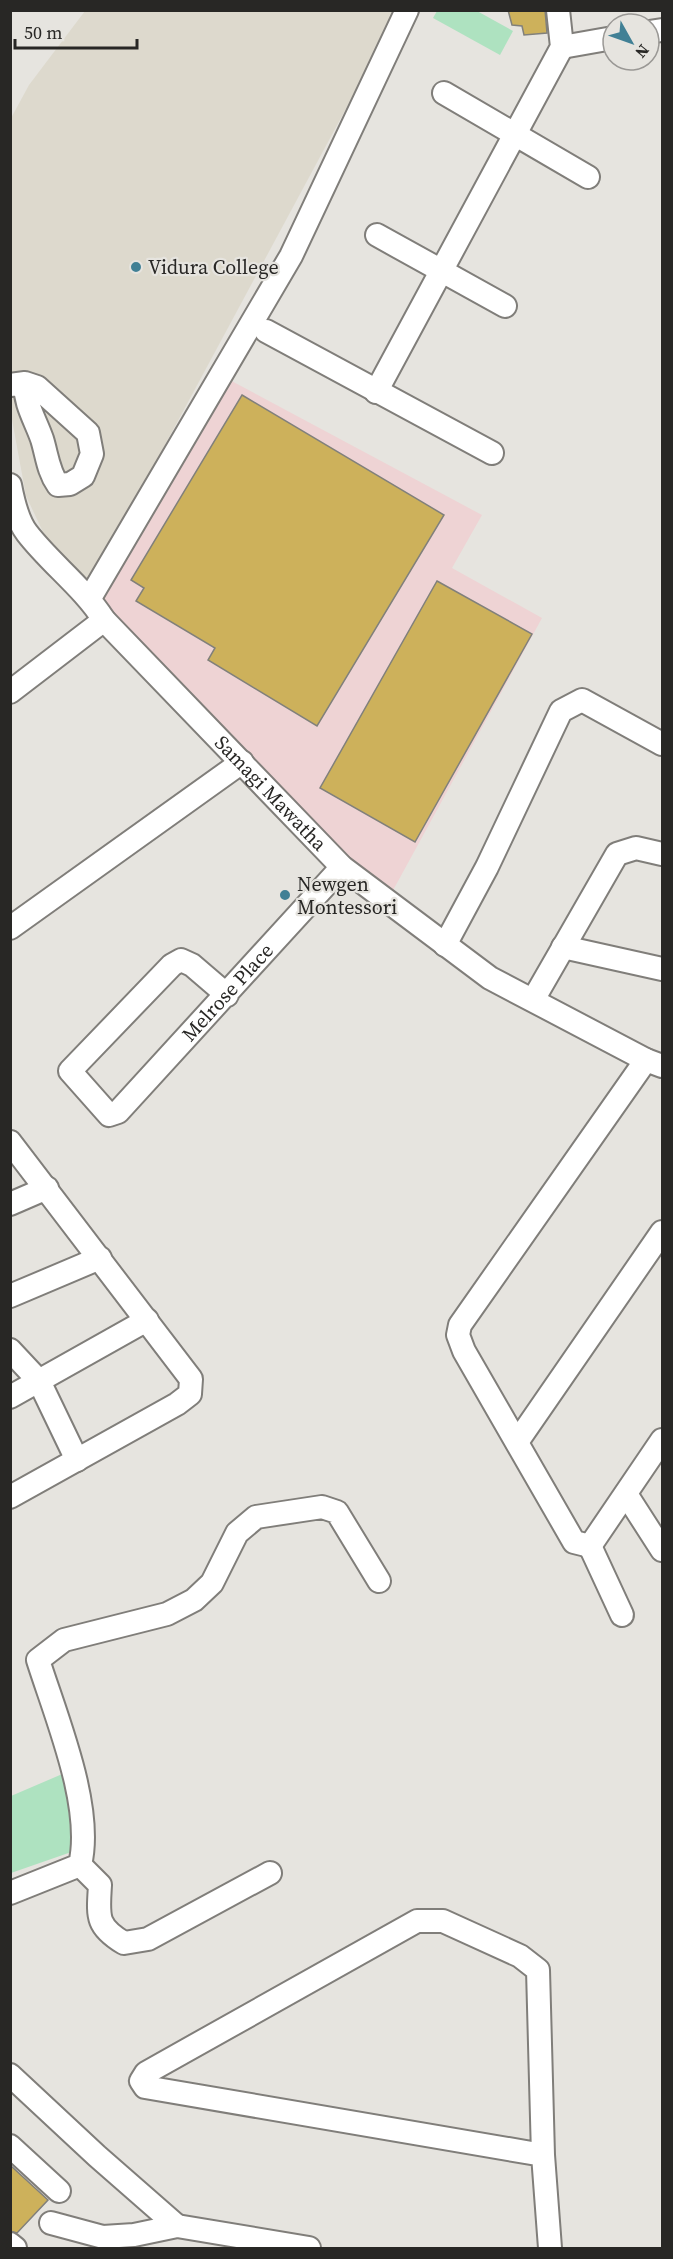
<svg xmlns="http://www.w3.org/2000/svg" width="673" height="2259" viewBox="0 0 673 2259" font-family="'Source Serif 4',serif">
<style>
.industrial{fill:#eed3d4}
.built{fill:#ddd9cd}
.green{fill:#aee2c0}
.building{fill:#cdb15b;stroke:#81807b;stroke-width:1.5}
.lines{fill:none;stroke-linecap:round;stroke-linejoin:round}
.minor-casing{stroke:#807e7a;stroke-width:26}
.minor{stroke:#fff;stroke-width:22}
.poi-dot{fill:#418095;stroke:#e6e4df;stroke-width:2}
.labels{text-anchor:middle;stroke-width:4.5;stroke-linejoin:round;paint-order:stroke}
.poi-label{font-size:20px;fill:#282725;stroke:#e6e4df;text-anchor:start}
.street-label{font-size:20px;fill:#282725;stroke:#e6e4df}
</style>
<rect width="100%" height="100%" fill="#e6e4df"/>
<polygon class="industrial" points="226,378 482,515 452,568 542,618 391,894 348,860 111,615 101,597"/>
<polygon class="built" points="85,11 398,12 89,586 52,551 26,496 11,414 10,120 29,85"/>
<g class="green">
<polygon points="437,11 477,11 513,31 500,55 433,18"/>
<polygon points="67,1772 80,1849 11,1873 11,1796"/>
</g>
<g class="building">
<polygon points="508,10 545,10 547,33 524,35 522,26 512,25"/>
<polygon points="242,395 444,515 317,726 208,660 215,648 136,601 144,588 131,580"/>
<polygon points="437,581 532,634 415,842 320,788"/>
<polygon points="10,2165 48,2200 17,2233 10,2231"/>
</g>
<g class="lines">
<defs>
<g id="minor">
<polyline points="649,32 662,30"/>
<polyline points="562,47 613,38"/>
<polyline points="444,93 588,177"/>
<polyline points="377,235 505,306"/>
<polyline points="266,331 492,453"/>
<path d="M10,385L25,383L37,387L88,433L92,454L83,476L70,484L58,485C48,471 47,455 42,439C35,419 25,405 25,383"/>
<polyline points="376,392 562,47 558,10"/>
<path id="s1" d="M10,485C13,501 17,520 27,533C51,564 83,587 104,620L342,867L490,978L646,1060L662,1066"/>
<polyline points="90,598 291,256 407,10"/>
<polyline points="10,692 104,620"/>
<polyline points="10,928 242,762"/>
<polyline points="445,945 487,867 561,711 582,700 662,744"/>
<polyline points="563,947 662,969"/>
<path id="s2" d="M227,995L192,965L181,960L172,965L70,1071L109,1115L118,1112L342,867"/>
<polyline points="533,1000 617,854 636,848 662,854"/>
<polyline points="10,1142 191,1379 190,1394 177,1404 10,1497"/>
<polyline points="10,1204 47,1188"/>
<polyline points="10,1296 100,1258"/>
<polyline points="10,1350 39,1381 77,1460"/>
<polyline points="10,1397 147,1320"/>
<polyline points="517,1442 662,1232"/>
<polyline points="626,1494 662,1550"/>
<polyline points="590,1546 574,1542 464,1351 458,1335 460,1325 646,1060"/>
<polyline points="590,1546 662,1440"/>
<polyline points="590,1546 622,1615"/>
<path d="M80,1865L100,1885C98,1917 96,1926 124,1943L148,1939L270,1873"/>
<path d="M10,1893L80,1865C94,1807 56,1717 38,1660L64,1640L167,1614L194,1600L212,1583L237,1533L256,1517L322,1507L337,1512L379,1581"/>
<polyline points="10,2075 97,2156 177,2226"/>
<polyline points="10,2146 59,2191"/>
<polyline points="543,2155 145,2087 141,2081 146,2073 417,1921 443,1921 520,1956 538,1970 543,2155 550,2248"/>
<polyline points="51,2223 103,2237 134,2235 177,2226 309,2248"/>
<polyline points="10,2244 15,2248"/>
</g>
</defs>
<use href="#minor" class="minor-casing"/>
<use href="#minor" class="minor"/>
</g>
<g class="poi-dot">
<circle cx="136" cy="267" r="6"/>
<circle cx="285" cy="895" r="6"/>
</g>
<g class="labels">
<g class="poi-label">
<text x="148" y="274">Vidura College</text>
<text x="297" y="891">Newgen<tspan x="297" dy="23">Montessori</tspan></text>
</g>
<g class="street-label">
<text dy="7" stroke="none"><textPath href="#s1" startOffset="408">Samagi Mawatha</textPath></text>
<text dy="7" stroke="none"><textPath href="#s2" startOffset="446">Melrose Place</textPath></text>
</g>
</g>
<rect width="673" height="2259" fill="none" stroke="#282725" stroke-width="24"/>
<g transform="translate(631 42) rotate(130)"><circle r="28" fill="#e6e4df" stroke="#9a9895" stroke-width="1.5"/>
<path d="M0-4.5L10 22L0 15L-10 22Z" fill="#418095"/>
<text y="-9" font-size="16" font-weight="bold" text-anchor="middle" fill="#282725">N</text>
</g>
<path d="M15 39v9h122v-9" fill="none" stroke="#282725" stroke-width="3"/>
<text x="24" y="39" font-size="18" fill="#282725" stroke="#e6e4df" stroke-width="4.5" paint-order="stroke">50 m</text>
</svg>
